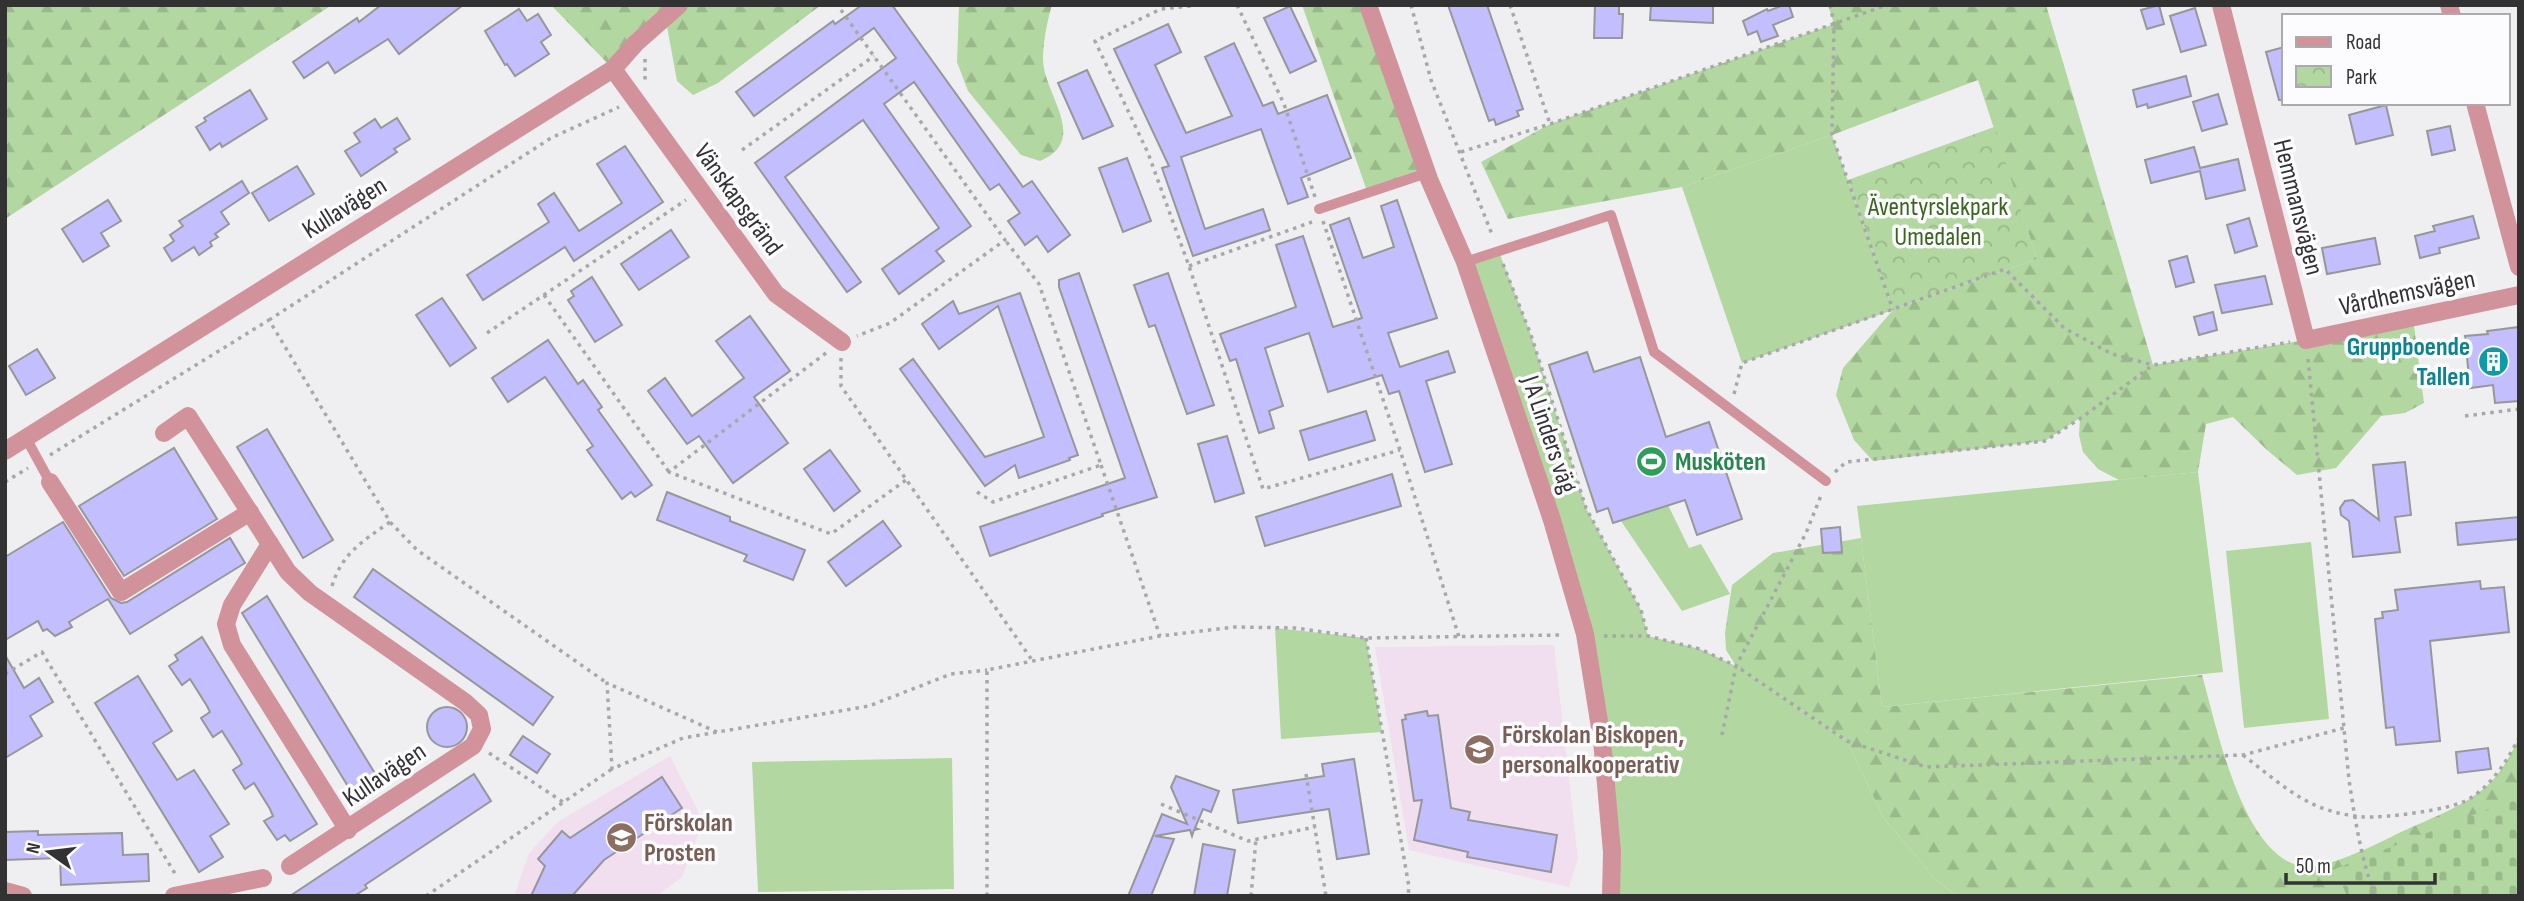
<svg xmlns="http://www.w3.org/2000/svg" width="2524" height="901" viewBox="0 0 2524 901" font-family="'Sofia Sans Condensed',sans-serif">
<style>
.education{fill:#f1dff0}
.green{fill:#b2d7a0}
.forest{fill:url(#forest-firs)}
.cemetery{fill:url(#cemetery-stones)}
.park{fill:url(#park-crowns)}
.building{fill:#c3befd;stroke:#97979a;stroke-width:2}
.lines{fill:none;stroke-linecap:round;stroke-linejoin:round}
.path{stroke:#a8a8aa;stroke-width:3.5;stroke-dasharray:3.5 5;stroke-linecap:butt}
.service{stroke:#d1929b;stroke-width:10}
.minor{stroke:#d1929b;stroke-width:18}
.labels{text-anchor:middle;stroke-width:7;stroke-linejoin:round;paint-order:stroke}
.street-label{font-size:26px;fill:#323233;stroke:#fcfcff}
.park-label{font-size:26px;fill:#3a651f;stroke:#fcfcff}
.culture-label{font-size:26px;font-weight:bold;fill:#0d838f;stroke:#fcfcff;text-anchor:end}
.leisure-label{font-size:26px;font-weight:bold;fill:#27864d;stroke:#fcfcff;text-anchor:start}
.education-label{font-size:26px;font-weight:bold;fill:#785e54;stroke:#fcfcff;text-anchor:start}
</style>
<defs>
<pattern id="forest-firs" width="22" height="20" patternUnits="userSpaceOnUse" patternTransform="scale(1.75)"><rect width="22" height="20" fill="#b2d7a0"/><path d="M5 1l3.5 6h-7zM16 11l3.5 6h-7z" fill="#9ab98a"/></pattern>
<pattern id="cemetery-stones" width="16" height="16" patternUnits="userSpaceOnUse" patternTransform="scale(1.75)"><rect width="16" height="16" fill="#b2d7a0"/><path d="M2 7V4a2 2 0 0 1 4 0v3zM10 15v-3a2 2 0 0 1 4 0v3z" fill="#9ab98a"/></pattern>
<pattern id="park-crowns" width="20" height="18" patternUnits="userSpaceOnUse" patternTransform="scale(1.75)"><rect width="20" height="18" fill="#b2d7a0"/><path d="M2 6a3 3 0 1 1 6 0M12 15a3 3 0 1 1 6 0" fill="none" stroke="#9ab98a"/></pattern>
</defs>
<rect width="100%" height="100%" fill="#efeff2"/>
<g class="education">
<polygon points="1554,645 1578,859 1569,887 1409,850 1375,647"/>
<polygon points="670,756 703,821 682,877 657,896 514,896 529,853 559,821"/>
</g>
<g class="green">
<polygon points="1832,135 1893,310 1742,363 1682,187"/>
<polygon points="1499,252 1531,335 1586,508 1641,610 1648,636 1700,649 1736,666 1847,741 1883,817 1937,881 1957,896 1611,896 1585,634 1465,262"/>
<polygon points="2198,472 2223,672 1882,707 1857,506"/>
<polygon points="1668,505 1689,548 1701,544 1730,594 1682,611 1621,521"/>
<polygon points="2311,542 2329,719 2244,728 2226,551"/>
<polygon points="1275,628 1366,638 1382,732 1281,739"/>
<polygon points="952,758 954,889 758,892 752,762"/>
</g>
<g class="forest">
<polygon points="5,5 332,5 5,219"/>
<polygon points="551,5 821,5 718,83 693,95 677,81 666,21 613,69"/>
<path d="M959,5H1052C1047,21 1043,43 1043,60C1044,95 1090,140 1040,161L1021,155L968,91L957,62Z"/>
<polygon points="1302,5 1368,5 1427,173 1367,191"/>
<polygon points="1828,5 2046,5 2153,365 2306,340 2413,318 2424,403 2405,413 2381,416 2336,468 2297,475 2267,450 2233,417 2206,424 2198,472 2119,480 2098,469 2083,452 2079,435 2080,418 2045,441 1873,461 1854,440 1836,395 1843,368 1893,310 2037,259 1978,80 1832,135 1682,187 1508,219 1481,162 1550,124 1834,24"/>
<path d="M1861,538L1882,707L2202,675C2216,724 2242,855 2301,866C2326,871 2378,843 2401,832C2431,818 2466,806 2490,783C2502,771 2511,754 2519,738V896H1957L1937,881L1883,817L1847,741L1736,666L1726,650L1725,633L1732,585L1773,553Z"/>
</g>
<polygon class="cemetery" points="2519,797 2519,896 2347,896 2335,869"/>
<polygon class="park" points="1994,127 2037,259 1893,310 1848,180"/>
<g class="building">
<polygon points="381,5 463,5 399,54 388,39 335,73 328,62 304,78 293,62 357,18 359,22"/>
<polygon points="862,5 892,5 1023,187 1032,181 1070,235 1048,252 1037,236 1025,245 1008,221 1020,213 999,184 990,190 914,82 884,104 971,226 936,251 944,261 899,294 882,269 939,228 863,120 785,177 861,282 847,292 755,163 896,58 874,28 754,116 736,92 833,21 835,24"/>
<polygon points="1448,5 1487,5 1523,109 1517,111 1519,116 1496,125 1494,119 1489,121"/>
<polygon points="1595,5 1619,5 1619,14 1623,14 1622,38 1594,38"/>
<polygon points="1651,5 1713,5 1713,23 1650,20"/>
<polygon points="1784,5 1789,5 1793,17 1773,25 1778,36 1761,42 1757,31 1748,35 1743,21 1767,9 1768,11"/>
<polygon points="2159,5 2164,24 2147,29 2141,10"/>
<polygon points="1290,6 1316,61 1290,73 1264,18"/>
<polygon points="2195,8 2206,45 2181,52 2170,16"/>
<polygon points="519,9 527,21 538,14 551,35 541,42 549,54 515,76 507,64 505,65 485,31"/>
<polygon points="1168,24 1181,52 1155,65 1186,133 1232,116 1205,57 1234,43 1263,106 1273,102 1278,114 1327,95 1351,158 1301,178 1308,197 1288,204 1261,129 1181,157 1205,229 1263,209 1270,230 1193,256 1162,168 1169,166 1114,49"/>
<polygon points="2284,47 2284,100 2279,100 2266,52"/>
<polygon points="1087,70 1113,126 1083,139 1058,83"/>
<polygon points="2186,76 2191,96 2148,108 2147,104 2137,107 2133,90"/>
<polygon points="250,90 267,119 222,147 220,143 210,150 196,127 206,121 204,118"/>
<polygon points="2218,94 2227,124 2202,131 2193,102"/>
<polygon points="2386,105 2393,135 2356,144 2349,115"/>
<polygon points="397,118 410,139 394,149 397,152 361,176 345,151 360,142 354,133 375,119 381,128"/>
<polygon points="2450,126 2455,150 2432,155 2427,131"/>
<polygon points="625,146 663,202 574,261 565,247 483,300 467,275 549,222 538,204 554,193 579,231 622,203 597,164"/>
<polygon points="2194,147 2200,168 2238,159 2245,190 2206,199 2200,171 2151,183 2145,160"/>
<polygon points="1127,158 1151,221 1123,232 1099,168"/>
<polygon points="297,166 314,194 269,221 252,193"/>
<polygon points="242,181 249,193 221,212 229,224 215,234 218,237 210,242 212,246 199,255 194,247 172,261 164,248 174,241 170,235 183,226 179,221"/>
<polygon points="108,200 121,221 101,233 109,246 83,262 62,229"/>
<polygon points="1397,200 1437,318 1388,333 1400,367 1448,351 1455,372 1426,381 1452,464 1425,472 1399,391 1389,394 1382,375 1328,392 1309,333 1265,348 1283,406 1269,411 1274,428 1259,433 1236,359 1230,361 1220,334 1296,307 1276,245 1303,236 1333,327 1362,318 1330,225 1349,218 1363,258 1394,247 1381,206"/>
<polygon points="2473,216 2479,238 2439,248 2440,253 2420,258 2415,236 2435,231 2433,226"/>
<polygon points="2249,218 2257,246 2235,253 2227,225"/>
<polygon points="671,230 689,257 639,290 621,264"/>
<polygon points="2375,238 2380,264 2327,274 2322,248"/>
<polygon points="2187,256 2194,282 2176,287 2169,261"/>
<polygon points="1079,273 1157,497 1102,514 1103,516 990,556 980,527 1125,478 1059,287 1059,280"/>
<polygon points="1168,273 1214,405 1187,414 1155,325 1149,327 1134,285"/>
<polygon points="2265,276 2272,304 2222,313 2215,285"/>
<polygon points="592,277 622,325 595,342 568,300 574,296 571,291"/>
<polygon points="1020,293 1078,455 1069,458 1070,460 1019,478 1015,465 985,486 900,369 913,359 985,457 1044,437 998,306 939,349 922,324 953,301 959,314"/>
<polygon points="442,298 476,348 450,366 416,315"/>
<polygon points="2213,312 2217,330 2199,335 2194,317"/>
<polygon points="750,316 790,371 754,397 788,443 733,483 699,436 687,444 648,391 665,378 692,416 744,378 716,341"/>
<polygon points="2519,327 2519,401 2495,403 2493,385 2470,388 2465,336 2488,334 2487,331"/>
<polygon points="548,340 578,384 583,380 602,407 598,410 652,485 635,497 631,492 622,499 587,450 593,446 545,377 508,402 492,378"/>
<polygon points="37,349 55,378 26,395 9,366"/>
<polygon points="1587,352 1594,372 1640,357 1666,437 1709,422 1742,519 1697,535 1685,500 1613,523 1608,508 1597,512 1549,365"/>
<polygon points="1366,411 1375,440 1309,460 1300,431"/>
<polygon points="267,429 333,540 303,558 237,447"/>
<polygon points="1227,436 1244,493 1215,502 1198,444"/>
<polygon points="174,448 217,519 124,576 79,506"/>
<polygon points="830,450 860,491 834,511 804,469"/>
<polygon points="2405,462 2411,515 2395,517 2400,552 2353,557 2349,521 2341,515 2340,508 2345,501 2353,500 2379,520 2373,465"/>
<polygon points="1392,474 1401,506 1265,546 1256,517"/>
<polygon points="667,492 730,517 730,521 805,550 793,580 744,561 747,555 657,520"/>
<polygon points="2519,517 2519,539 2458,545 2456,523"/>
<polygon points="883,521 901,546 846,586 828,562"/>
<polygon points="63,522 111,598 121,603 127,602 230,538 245,563 130,634 108,599 69,622 72,627 55,636 47,629 43,631 38,621 5,640 5,557"/>
<polygon points="1840,527 1842,552 1823,553 1821,529"/>
<polygon points="373,569 553,697 533,725 354,597"/>
<polygon points="2480,581 2481,589 2504,587 2509,632 2430,641 2440,741 2396,745 2394,727 2386,728 2375,619 2383,618 2382,612 2398,610 2395,590"/>
<polygon points="267,596 382,785 357,801 242,613"/>
<polygon points="202,637 317,824 290,841 285,835 277,840 264,821 273,816 270,809 254,783 245,789 233,770 242,764 239,758 222,731 213,737 201,718 210,712 207,706 190,679 182,685 169,666 178,660 175,655"/>
<polygon points="5,655 24,688 39,678 53,702 30,716 42,736 5,758"/>
<polygon points="138,676 172,731 153,743 177,780 194,770 229,824 210,836 223,857 199,872 95,703"/>
<circle cx="447" cy="727" r="20"/>
<polygon points="1427,711 1428,716 1438,715 1451,808 1470,812 1468,820 1557,835 1551,872 1467,857 1468,852 1414,840 1422,800 1414,801 1402,720 1406,719 1405,715"/>
<polygon points="523,736 550,754 537,773 510,755"/>
<polygon points="2488,748 2491,769 2458,773 2456,752"/>
<polygon points="1354,759 1369,854 1337,859 1329,809 1238,823 1233,790 1324,776 1322,764"/>
<polygon points="474,774 491,801 365,885 367,888 354,896 290,896"/>
<polygon points="1176,776 1219,791 1211,812 1203,809 1195,828 1198,829 1194,830 1192,836 1190,830 1155,836 1174,839 1151,896 1128,896 1162,814 1187,824 1171,787"/>
<polygon points="662,777 682,808 604,860 572,896 531,896 545,866 538,859 562,831 570,838"/>
<polygon points="38,831 38,835 122,833 123,855 148,854 149,881 61,885 60,858 5,860 5,832"/>
<polygon points="1203,844 1235,850 1227,896 1194,896"/>
</g>
<g class="lines">
<g class="path">
<polyline points="1199,5 1161,9 1095,41 1148,153 1189,266 1263,489 1400,450"/>
<polyline points="1237,5 1284,104 1315,197"/>
<polyline points="1411,5 1431,80 1493,237"/>
<polyline points="1510,5 1550,124"/>
<polyline points="1830,5 1834,24 1832,135 1893,310"/>
<polyline points="841,10 1005,240 890,323 857,336"/>
<polyline points="645,59 645,83"/>
<polyline points="742,150 874,56"/>
<polyline points="1461,152 1550,124 1887,5"/>
<polyline points="1323,221 1400,450 1459,637"/>
<polyline points="1503,264 1531,335 1586,508 1641,610 1648,636"/>
<polyline points="1189,266 1312,222"/>
<polyline points="544,295 669,472"/>
<polyline points="269,320 551,138 619,107"/>
<polyline points="487,333 686,200"/>
<polyline points="826,353 669,472 831,534 906,480"/>
<polyline points="841,358 841,386 1032,660"/>
<path d="M2308,359L2349,780C2355,819 2361,859 2375,896"/>
<polyline points="1734,394 1742,363 2005,269 2064,328 2112,354 2153,365"/>
<polyline points="2465,416 2519,409"/>
<polyline points="50,455 269,320 390,522 417,550 607,683"/>
<polyline points="1101,465 1160,636"/>
<polyline points="1835,472 1846,462 2045,441 2081,418 2153,365 2290,342"/>
<polyline points="5,482 28,468"/>
<polyline points="977,492 993,502 1101,465 1039,284 1005,240"/>
<path d="M332,586C342,553 363,541 390,522"/>
<polyline points="1604,636 1648,636 1700,649 1736,666 1806,533 1822,493"/>
<polyline points="1366,638 1409,887 1408,896"/>
<polyline points="5,674 42,652 177,877"/>
<polyline points="717,732 607,683 612,769 683,738 869,706 951,674 987,670"/>
<polyline points="1722,735 1736,666 1847,741 1926,767 2243,755 2344,728"/>
<polyline points="489,753 563,802"/>
<path d="M2243,755C2268,774 2293,797 2322,808C2336,813 2350,816 2364,817C2385,818 2452,810 2469,799C2492,785 2506,762 2519,738"/>
<polyline points="1306,774 1326,896"/>
<polyline points="1161,804 1248,841 1315,827"/>
<polyline points="426,896 612,769"/>
<polyline points="987,896 987,670 1160,636 1235,627 1295,628 1366,638 1562,635"/>
<polyline points="1251,896 1256,839"/>
</g>
<g class="service">
<polyline points="1319,209 1427,173"/>
<polyline points="1465,262 1611,215 1654,352 1826,481"/>
<polyline points="26,438 50,482"/>
</g>
<g class="minor">
<polyline points="1368,5 1429,179 1465,262 1552,520 1585,634 1602,740 1612,852 1611,896"/>
<polyline points="2221,5 2306,340 2519,295"/>
<polyline points="2449,5 2452,16"/>
<polyline points="613,69 776,294 842,342"/>
<polyline points="2475,103 2519,267"/>
<polyline points="164,433 188,416 288,572 310,593 465,702 479,715 482,729 473,746 290,866"/>
<polyline points="5,451 613,69 636,43 679,5"/>
<polyline points="50,482 121,592 250,512"/>
<polyline points="270,544 232,605 226,624 232,645 348,830"/>
<polyline points="5,891 23,896"/>
<polyline points="174,896 263,878"/>
</g>
</g>
<defs>
<symbol id="building-disc" viewBox="-11 -11 22 22"><circle r="9.5" fill="#0f9aa8" stroke="#fcfcff"/><path d="M-4-6H4V6H1V3H-1V6H-4ZM-2.5-4.3h1.7v1.8h-1.7ZM.8-4.3h1.7v1.8H.8ZM-2.5-1h1.7V.8h-1.7ZM.8-1h1.7V.8H.8Z" fill="#fff"/></symbol>
<symbol id="stadium-disc" viewBox="-11 -11 22 22"><circle r="9.5" fill="#2e9e5b" stroke="#fcfcff"/><path d="M0-5a6.5 5 0 1 0 0 10a6.5 5 0 1 0 0-10ZM-3.5-1.8h7v3.6h-7Z" fill="#fff"/></symbol>
<symbol id="school-disc" viewBox="-11 -11 22 22"><circle r="9.5" fill="#8d6e63" stroke="#fcfcff"/><path d="M0-5L7-2L0 1L-7-2ZM-4 1L0 2.5L4 1V4Q0 6-4 4Z" fill="#fff"/></symbol>
</defs>
<g fill-rule="evenodd">
<use href="#building-disc" x="2476" y="344" width="35" height="35"/>
<use href="#stadium-disc" x="1634" y="444" width="35" height="35"/>
<use href="#school-disc" x="1462" y="732" width="35" height="35"/>
<use href="#school-disc" x="604" y="820" width="35" height="35"/>
</g>
<g class="labels">
<g class="street-label">
<text transform="translate(739 199) rotate(54)" y="9">Vänskapsgränd</text>
<text transform="translate(344 207) rotate(-32)" y="9">Kullavägen</text>
<text transform="translate(2299 207) rotate(76)" y="9">Hemmansvägen</text>
<text transform="translate(2407 292) rotate(-12)" y="9">Vårdhemsvägen</text>
<text transform="translate(1550 434) rotate(71)" y="9">J A Linders väg</text>
<text transform="translate(384 774) rotate(-34)" y="9">Kullavägen</text>
</g>
<g class="park-label">
<text x="1938" y="215">Äventyrslekpark<tspan x="1938" dy="30">Umedalen</tspan></text>
</g>
<g class="culture-label">
<text x="2470" y="355">Gruppboende<tspan x="2470" dy="30">Tallen</tspan></text>
</g>
<g class="leisure-label">
<text x="1675" y="470">Musköten</text>
</g>
<g class="education-label">
<text x="1502" y="743">Förskolan Biskopen,<tspan x="1502" dy="30">personalkooperativ</tspan></text>
<text x="644" y="831">Förskolan<tspan x="644" dy="30">Prosten</tspan></text>
</g>
</g>
<rect width="2524" height="901" fill="none" stroke="#323233" stroke-width="14"/>
<rect x="2282" y="14" width="228" height="91" fill="#fcfcff" stroke="#ababad" stroke-width="2"/>
<rect x="2296" y="37" width="35" height="10" fill="#d1929b" stroke="#ababad" stroke-width="2"/>
<text x="2346" y="49" font-size="21" fill="#323233">Road</text>
<rect x="2296" y="66" width="35" height="21" fill="url(#park-crowns)" stroke="#ababad" stroke-width="2"/>
<text x="2346" y="84" font-size="21" fill="#323233">Park</text>
<g transform="translate(49 852) rotate(284)" stroke="#fcfcff" stroke-width="5" paint-order="stroke">
<path d="M0-5L12 26L0 18L-12 26Z" fill="#323233"/>
<text y="-10" font-size="19" font-weight="bold" text-anchor="middle" fill="#323233">N</text>
</g>
<path d="M2286 873v10h149v-10" fill="none" stroke="#323233" stroke-width="3.5"/>
<text x="2296" y="873" font-size="21" fill="#323233" stroke="#fcfcff" stroke-width="5" paint-order="stroke">50 m</text>
</svg>
